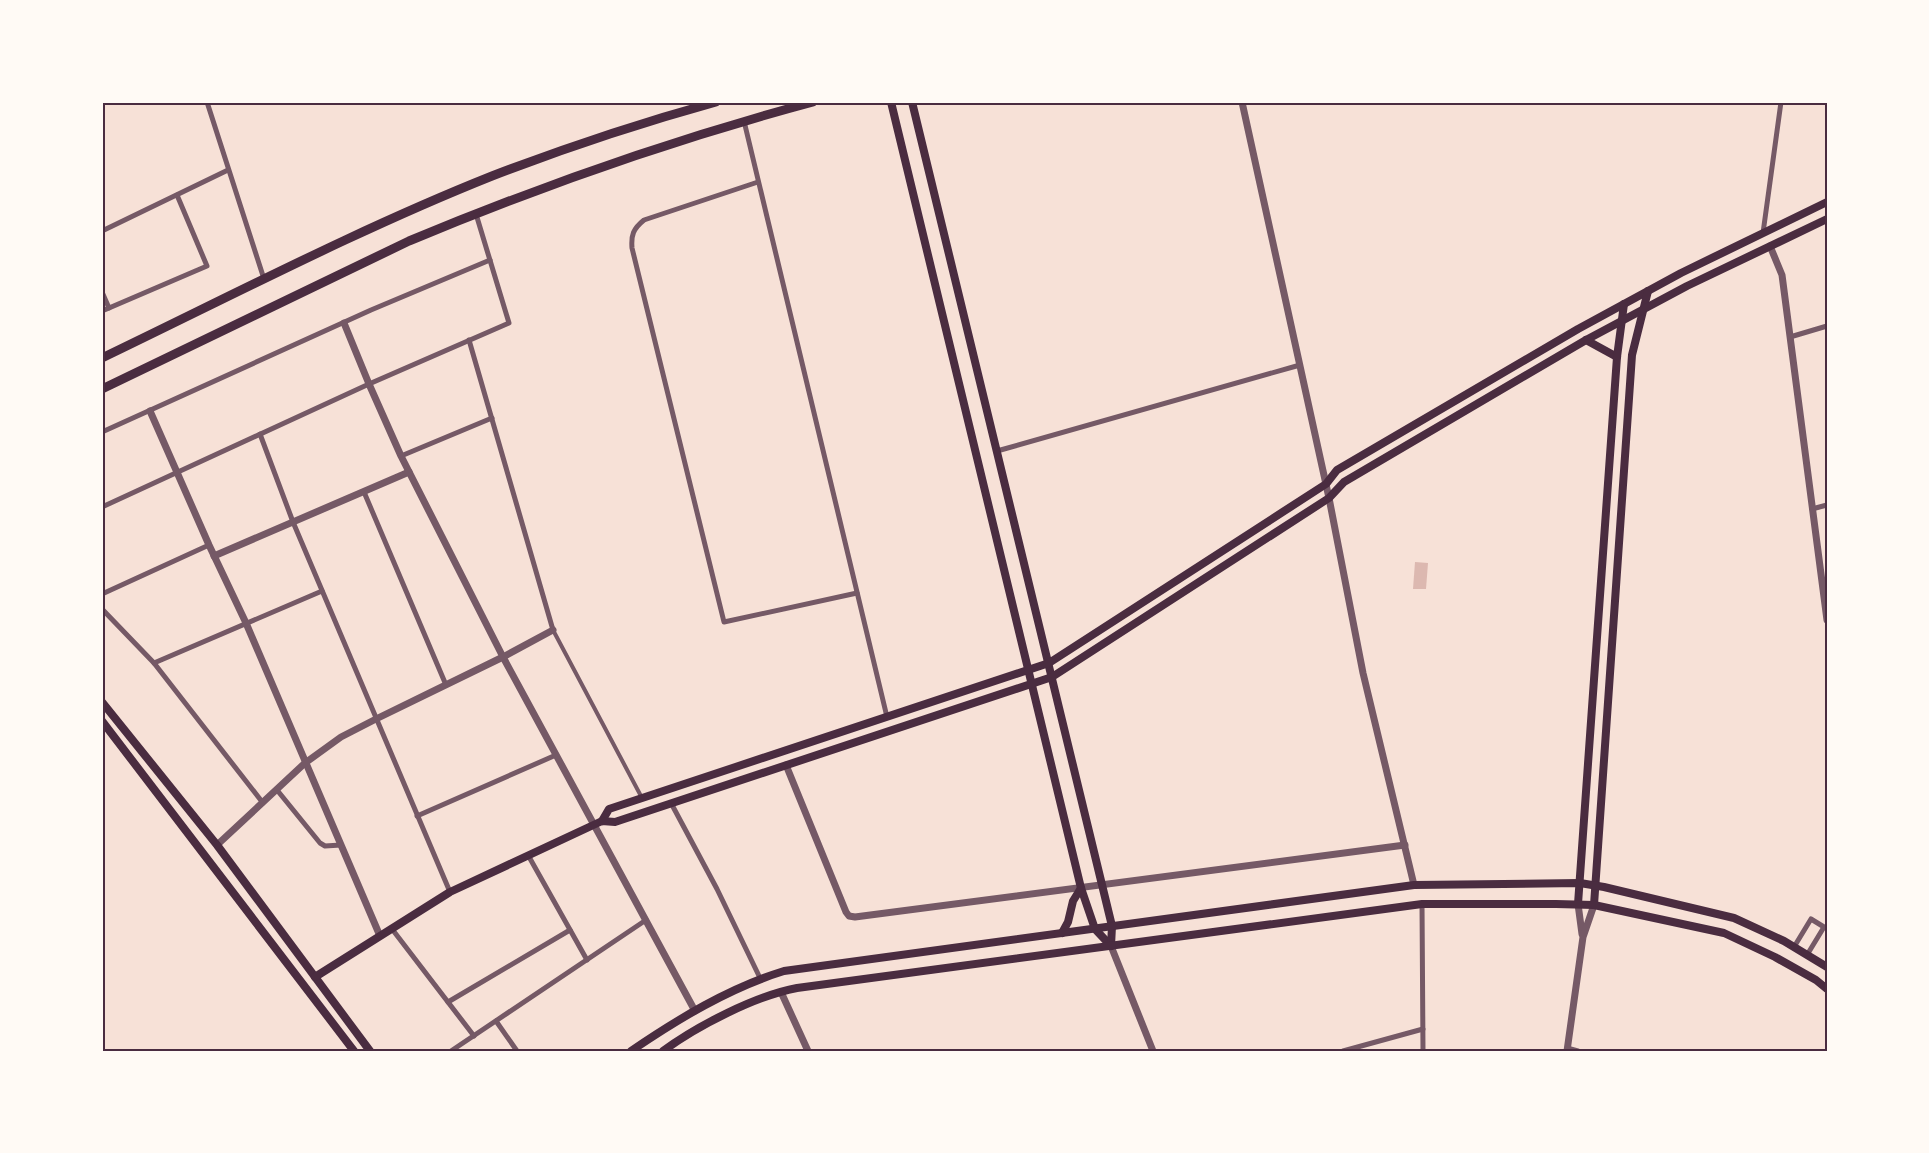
<svg xmlns="http://www.w3.org/2000/svg" width="1929" height="1153" viewBox="0 0 1929 1153" font-family="'Sofia Sans Condensed',sans-serif">
<style>
.water{fill:#dcb8b0}
.lines{fill:none;stroke-linecap:round;stroke-linejoin:round}
.pedestrian{stroke:#755966;stroke-width:4}
.minor{stroke:#755966;stroke-width:5}
.tertiary{stroke:#755966;stroke-width:7}
.secondary{stroke:#4a2c40;stroke-width:8}
.trunk{stroke:#4a2c40;stroke-width:9}
.neatline{fill:none;stroke:#4a2c40;stroke-width:2}
</style>
<rect width="100%" height="100%" fill="#f7e1d7"/>
<polygon class="water" points="1415,562 1428,563 1426,589 1413,589"/>
<g class="lines">
<polyline class="pedestrian" points="553,630 642,798"/>
<g class="minor">
<polyline points="207,102 264,279"/>
<polyline points="744,121 887,717"/>
<path d="M758,182L644,220C633,229 631,235 632,248L724,622L857,593"/>
<polyline points="102,231 228,170"/>
<polyline points="1763,233 1781,102"/>
<polyline points="102,292 109,308"/>
<polyline points="102,311 207,266 177,195"/>
<polyline points="1790,337 1827,326"/>
<polyline points="469,340 553,630"/>
<polyline points="102,432 371,310 490,260"/>
<polyline points="260,434 293,522 450,892"/>
<polyline points="997,451 1300,365"/>
<polyline points="401,456 492,418"/>
<polyline points="364,492 446,685"/>
<polyline points="102,507 369,384 509,323 476,214"/>
<polyline points="1812,509 1827,505"/>
<polyline points="102,594 209,545"/>
<polyline points="102,609 154,663 263,803"/>
<polyline points="154,663 322,591"/>
<polyline points="277,790 320,843 325,846 341,845"/>
<polyline points="671,803 717,889 761,980"/>
<polyline points="417,816 556,755"/>
<polyline points="528,855 587,960"/>
<polyline points="1422,904 1423,1051"/>
<polyline points="392,929 474,1036"/>
<polyline points="1794,947 1811,919 1824,927 1807,955"/>
<polyline points="448,1002 570,930"/>
<polyline points="496,1021 517,1051"/>
<polyline points="1567,1048 1578,1051"/>
<polyline points="451,1051 646,920"/>
<polyline points="1343,1051 1423,1029"/>
</g>
<g class="tertiary">
<polyline points="1242,102 1329,498 1363,673 1414,885"/>
<polyline points="1770,246 1782,275 1827,620"/>
<polyline points="344,323 369,384 401,456 503,657 695,1011"/>
<polyline points="150,411 209,545 246,623 380,936"/>
<polyline points="214,556 409,472"/>
<polyline points="786,765 846,912 849,916 855,917 1405,845"/>
<polyline points="217,845 305,763 341,737 376,719 503,657 553,630"/>
<polyline points="1578,904 1582,934"/>
<polyline points="1111,946 1153,1051"/>
<polyline points="781,992 808,1051"/>
<polyline points="1567,1051 1583,937 1594,905"/>
</g>
<g class="secondary">
<polyline points="891,102 1081,888 1095,929 1111,946"/>
<polyline points="912,102 1112,926 1111,946"/>
<polyline points="1586,340 1617,357"/>
<polyline points="102,702 217,845 370,1051"/>
<polyline points="102,721 354,1051"/>
<polyline points="602,821 609,809 1049,663 1326,484 1337,470 1578,329 1681,273 1827,202"/>
<polyline points="1578,904 1617,357 1624,304"/>
<polyline points="1594,905 1632,355 1648,291"/>
<polyline points="1062,933 1068,922 1073,901 1081,888"/>
<polyline points="315,977 450,892 602,821 615,822 1052,677 1329,498 1344,482 1586,340 1687,286 1827,219"/>
<path d="M631,1051C678,1019 729,988 784,971L1414,885L1580,883L1604,887L1734,918L1784,941L1827,967"/>
<path d="M663,1051C697,1026 755,996 797,988L1422,904H1556L1594,905L1724,933L1775,957L1816,980L1827,989"/>
</g>
<g class="trunk">
<path d="M102,358C231,296 359,229 492,176C565,148 640,123 716,102"/>
<path d="M102,389L409,241C541,186 675,139 813,102"/>
</g>
</g>
<rect width="1929" height="1153" fill="none" stroke="#fffaf5" stroke-width="207"/>
<rect x="104" y="104" width="1722" height="946" class="neatline"/>
</svg>
